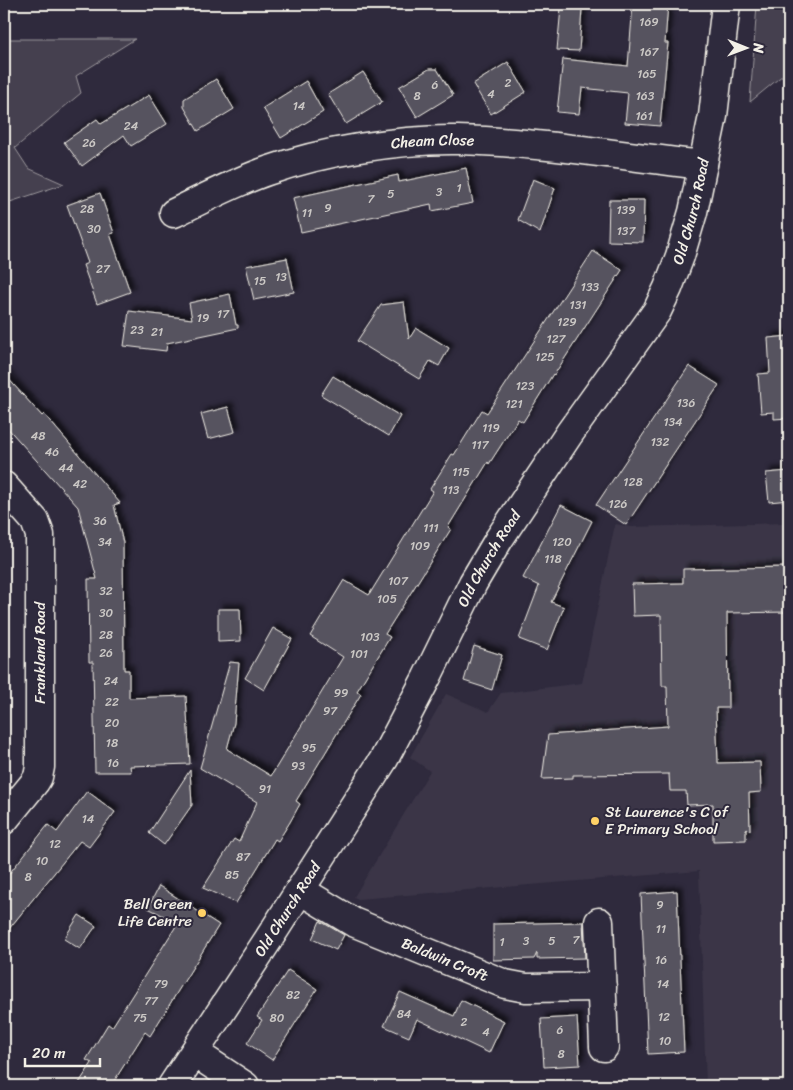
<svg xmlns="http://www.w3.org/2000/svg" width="793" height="1090" viewBox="0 0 793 1090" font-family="Sriracha,sans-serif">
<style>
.built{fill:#3b3647}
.green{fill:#454050;stroke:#9c989c}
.building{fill:#56525f;stroke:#f4f1e8;filter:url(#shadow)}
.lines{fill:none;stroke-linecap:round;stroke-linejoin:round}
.minor-casing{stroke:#f4f1e8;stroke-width:31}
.secondary-casing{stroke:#f4f1e8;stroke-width:31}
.minor{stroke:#2f2a3d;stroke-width:28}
.secondary{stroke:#2f2a3d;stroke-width:28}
.poi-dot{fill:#ffd166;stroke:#2f2a3d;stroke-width:2}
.labels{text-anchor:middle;stroke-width:4;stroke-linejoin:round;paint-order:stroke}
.number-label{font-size:12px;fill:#ccc9c6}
.street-label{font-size:15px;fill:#f4f1e8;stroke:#2f2a3d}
.poi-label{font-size:15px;fill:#f4f1e8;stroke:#2f2a3d;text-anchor:start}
</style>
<defs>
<filter id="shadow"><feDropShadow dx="4.5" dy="-4.5" stdDeviation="2.5" flood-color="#0009"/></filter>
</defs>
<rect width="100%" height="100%" fill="#2f2a3d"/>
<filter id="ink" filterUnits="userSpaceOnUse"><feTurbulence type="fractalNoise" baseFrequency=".02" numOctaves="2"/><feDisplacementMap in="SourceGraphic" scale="10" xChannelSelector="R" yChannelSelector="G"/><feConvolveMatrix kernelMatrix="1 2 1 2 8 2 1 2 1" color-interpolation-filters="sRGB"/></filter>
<g filter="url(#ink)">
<polygon class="built" points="789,523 789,1086 706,1086 699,871 358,899 354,897 430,771 410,757 446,694 488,712 501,693 582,683 615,524 631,527"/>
<g class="green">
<polygon points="757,4 789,4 789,70 750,102"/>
<polygon points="4,39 135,39 76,76 81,93 15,148 28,168 64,184 4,204"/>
</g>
<g class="building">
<polygon points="633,4 668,4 665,43 668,43 660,126 625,123 628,93 582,88 579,114 557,112 563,59 628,66"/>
<polygon points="561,8 582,9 579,51 557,50"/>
<polygon points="508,62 526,92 491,114 473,84"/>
<polygon points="429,69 437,69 453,95 417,117 399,87"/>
<polygon points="363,72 382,102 346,124 328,94"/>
<polygon points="216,79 234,109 198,131 184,107 184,99"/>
<polygon points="306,81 323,112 281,138 263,108"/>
<polygon points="149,95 167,124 131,146 124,135 82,166 64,142 97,119 101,124"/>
<polygon points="466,168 473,203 432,211 431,204 301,232 293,198 398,175 399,182"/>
<polygon points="533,179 555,188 540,233 518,220"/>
<polygon points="100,193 114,233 110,234 130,292 97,304 83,265 88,263 67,205"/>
<polygon points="609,200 644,200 643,242 608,241"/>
<polygon points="593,251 622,270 554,375 553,374 523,422 518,419 489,464 488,462 448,527 451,529 385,634 390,637 357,691 361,694 296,801 300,804 290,822 278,841 275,839 236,903 203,888 234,839 239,842 257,802 200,768 230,662 239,663 234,723 227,749 271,776 343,657 310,636 344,580 369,595 433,491 430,489 452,454 454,455 482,410 487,413"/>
<polygon points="287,258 294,292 254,300 246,266"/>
<polygon points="230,294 236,325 238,325 238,328 167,343 166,351 124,346 129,311 192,319 189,303"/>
<polygon points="404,302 409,339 416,328 449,348 439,366 430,361 419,379 357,341 381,305"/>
<polygon points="789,336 789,418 774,419 774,412 761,413 758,374 770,373 768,338"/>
<polygon points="689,366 719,385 626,525 596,505"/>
<polygon points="4,374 42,416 44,414 120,503 114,505 123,543 124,670 129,670 129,698 186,696 190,764 130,766 131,772 95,772 93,662 89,662 88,579 97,579 78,507 4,424"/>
<polygon points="333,376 400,416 389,436 321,395"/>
<polygon points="228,407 235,432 208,439 201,414"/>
<polygon points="789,471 789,500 769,502 766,473"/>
<polygon points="561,505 592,521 551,602 564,607 547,650 519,639 539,586 523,578"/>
<polygon points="789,567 789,612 727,613 728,708 716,708 718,763 760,762 761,792 749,793 750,830 746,829 746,840 713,841 713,804 687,805 686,791 670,791 669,774 573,775 573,778 542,779 548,735 668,726 667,686 662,686 661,615 633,616 632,584 683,583 683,569"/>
<polygon points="218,609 240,609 241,641 218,642"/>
<polygon points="273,628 292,639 264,690 245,678"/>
<polygon points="474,646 502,655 492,690 464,681"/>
<polygon points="190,770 192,805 164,845 149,833"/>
<polygon points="87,791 115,812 89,847 80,841 4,935 4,880 48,825 57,832"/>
<polygon points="159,886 219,925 150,1036 145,1032 111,1086 77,1086 92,1063 86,1060 108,1024 112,1027 178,923 148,908"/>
<polygon points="677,891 684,1052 648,1054 641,894"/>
<polygon points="79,915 96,926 80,949 64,939"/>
<polygon points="320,921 344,935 336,950 312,939"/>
<polygon points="583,922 585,958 537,959 537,953 534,959 493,960 493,924"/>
<polygon points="288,970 317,989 272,1060 247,1043 262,1020 257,1017"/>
<polygon points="400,992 454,1016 461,1000 504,1021 489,1053 417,1019 409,1037 384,1026"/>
<polygon points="577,1017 580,1065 544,1067 541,1019"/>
</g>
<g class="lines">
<defs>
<g id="minor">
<path id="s1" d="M174,213C205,198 235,182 267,171C323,151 399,139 458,140C540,142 622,156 703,165"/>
<polyline points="4,486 35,521 40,535 40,767 38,777 35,782 4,820"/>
<path id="s2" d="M300,890L353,922L505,984L526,988L602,987"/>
<polyline points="599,922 604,1047"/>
<polyline points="195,1053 245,1086"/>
</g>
<g id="secondary">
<path id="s3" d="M172,1086L268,940L384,759L426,679L473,583L499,539L569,434L657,311L668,288L680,256L693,212L713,116L726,4"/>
</g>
</defs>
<use href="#minor" class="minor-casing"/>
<use href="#secondary" class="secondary-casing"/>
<use href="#minor" class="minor"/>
<use href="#secondary" class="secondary"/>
</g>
</g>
<g class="poi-dot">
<circle cx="595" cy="821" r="5"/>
<circle cx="202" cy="913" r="5"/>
</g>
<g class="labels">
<g class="number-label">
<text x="649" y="26">169</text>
<text x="649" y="56">167</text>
<text x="647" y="78">165</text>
<text x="508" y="87">2</text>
<text x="435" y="89">6</text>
<text x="491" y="98">4</text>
<text x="417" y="100">8</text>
<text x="645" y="100">163</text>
<text x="299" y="110">14</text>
<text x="644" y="120">161</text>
<text x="131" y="130">24</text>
<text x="89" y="147">26</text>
<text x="459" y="192">1</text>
<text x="439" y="196">3</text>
<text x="391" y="198">5</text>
<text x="371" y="203">7</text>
<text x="328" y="212">9</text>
<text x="87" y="213">28</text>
<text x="626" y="214">139</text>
<text x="307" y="217">11</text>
<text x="94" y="233">30</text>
<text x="626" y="235">137</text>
<text x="103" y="273">27</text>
<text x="281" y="281">13</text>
<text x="260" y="285">15</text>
<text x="590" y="291">133</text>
<text x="578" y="309">131</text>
<text x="223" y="318">17</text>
<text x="203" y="322">19</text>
<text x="567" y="326">129</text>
<text x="137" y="334">23</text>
<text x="157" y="336">21</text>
<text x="556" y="343">127</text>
<text x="545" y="361">125</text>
<text x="525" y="390">123</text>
<text x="686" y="407">136</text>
<text x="514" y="408">121</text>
<text x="673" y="426">134</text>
<text x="491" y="432">119</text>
<text x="38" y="440">48</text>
<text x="660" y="446">132</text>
<text x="480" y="449">117</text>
<text x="52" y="456">46</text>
<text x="66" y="472">44</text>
<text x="461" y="476">115</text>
<text x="633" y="486">128</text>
<text x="80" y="488">42</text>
<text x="451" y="494">113</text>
<text x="618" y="508">126</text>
<text x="100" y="525">36</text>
<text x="431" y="532">111</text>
<text x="105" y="546">34</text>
<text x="562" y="546">120</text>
<text x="420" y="550">109</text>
<text x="553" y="563">118</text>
<text x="398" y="585">107</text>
<text x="106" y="595">32</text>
<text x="387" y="603">105</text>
<text x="106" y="617">30</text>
<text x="106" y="639">28</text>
<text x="370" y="641">103</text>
<text x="106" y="657">26</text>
<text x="359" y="658">101</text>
<text x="111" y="685">24</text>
<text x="341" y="697">99</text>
<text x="112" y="706">22</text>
<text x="330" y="715">97</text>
<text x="112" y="727">20</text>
<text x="112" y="747">18</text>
<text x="309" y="752">95</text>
<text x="113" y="767">16</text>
<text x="298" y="770">93</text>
<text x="265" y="793">91</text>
<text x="88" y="823">14</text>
<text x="55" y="848">12</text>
<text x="243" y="861">87</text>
<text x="42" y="865">10</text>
<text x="232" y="879">85</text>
<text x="28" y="881">8</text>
<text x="660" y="909">9</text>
<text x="661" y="933">11</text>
<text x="576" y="944">7</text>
<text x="526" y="945">3</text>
<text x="552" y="945">5</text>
<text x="502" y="946">1</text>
<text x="661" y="964">16</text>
<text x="161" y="988">79</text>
<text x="663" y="988">14</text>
<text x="293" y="999">82</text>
<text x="151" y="1005">77</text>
<text x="404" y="1018">84</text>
<text x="664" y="1021">12</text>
<text x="140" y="1022">75</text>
<text x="277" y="1022">80</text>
<text x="464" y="1026">2</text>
<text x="560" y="1034">6</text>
<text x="486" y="1036">4</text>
<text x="665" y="1045">10</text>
<text x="561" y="1058">8</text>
</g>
<g class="street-label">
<text dy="5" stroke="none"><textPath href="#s1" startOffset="271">Cheam Close</textPath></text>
<text dy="5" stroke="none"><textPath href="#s3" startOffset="1021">Old Church Road</textPath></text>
<text dy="5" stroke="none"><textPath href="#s3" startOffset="616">Old Church Road</textPath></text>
<text transform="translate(40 653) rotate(-90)" y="5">Frankland Road</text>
<text dy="5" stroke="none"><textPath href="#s3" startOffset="211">Old Church Road</textPath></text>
<text dy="5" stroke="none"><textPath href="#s2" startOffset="161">Baldwin Croft</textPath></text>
</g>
<g class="poi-label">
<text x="605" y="817">St Laurence's C of<tspan x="605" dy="17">E Primary School</tspan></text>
<text x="192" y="909" text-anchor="end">Bell Green<tspan x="192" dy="17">Life Centre</tspan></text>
</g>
</g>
<rect width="793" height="1090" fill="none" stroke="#2f2a3d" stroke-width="20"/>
<rect x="10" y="10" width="773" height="1070" fill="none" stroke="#f4f1e8" stroke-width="2" filter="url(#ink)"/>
<g transform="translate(746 48) rotate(91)" stroke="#2f2a3d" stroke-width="4" paint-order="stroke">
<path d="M0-4L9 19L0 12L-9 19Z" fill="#f4f1e8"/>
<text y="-8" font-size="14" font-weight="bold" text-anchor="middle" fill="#f4f1e8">N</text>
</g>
<path d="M25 1058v8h75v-8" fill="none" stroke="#f4f1e8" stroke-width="2.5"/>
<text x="32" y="1058" font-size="15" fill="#f4f1e8" stroke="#2f2a3d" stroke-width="4" paint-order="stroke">20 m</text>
</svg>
